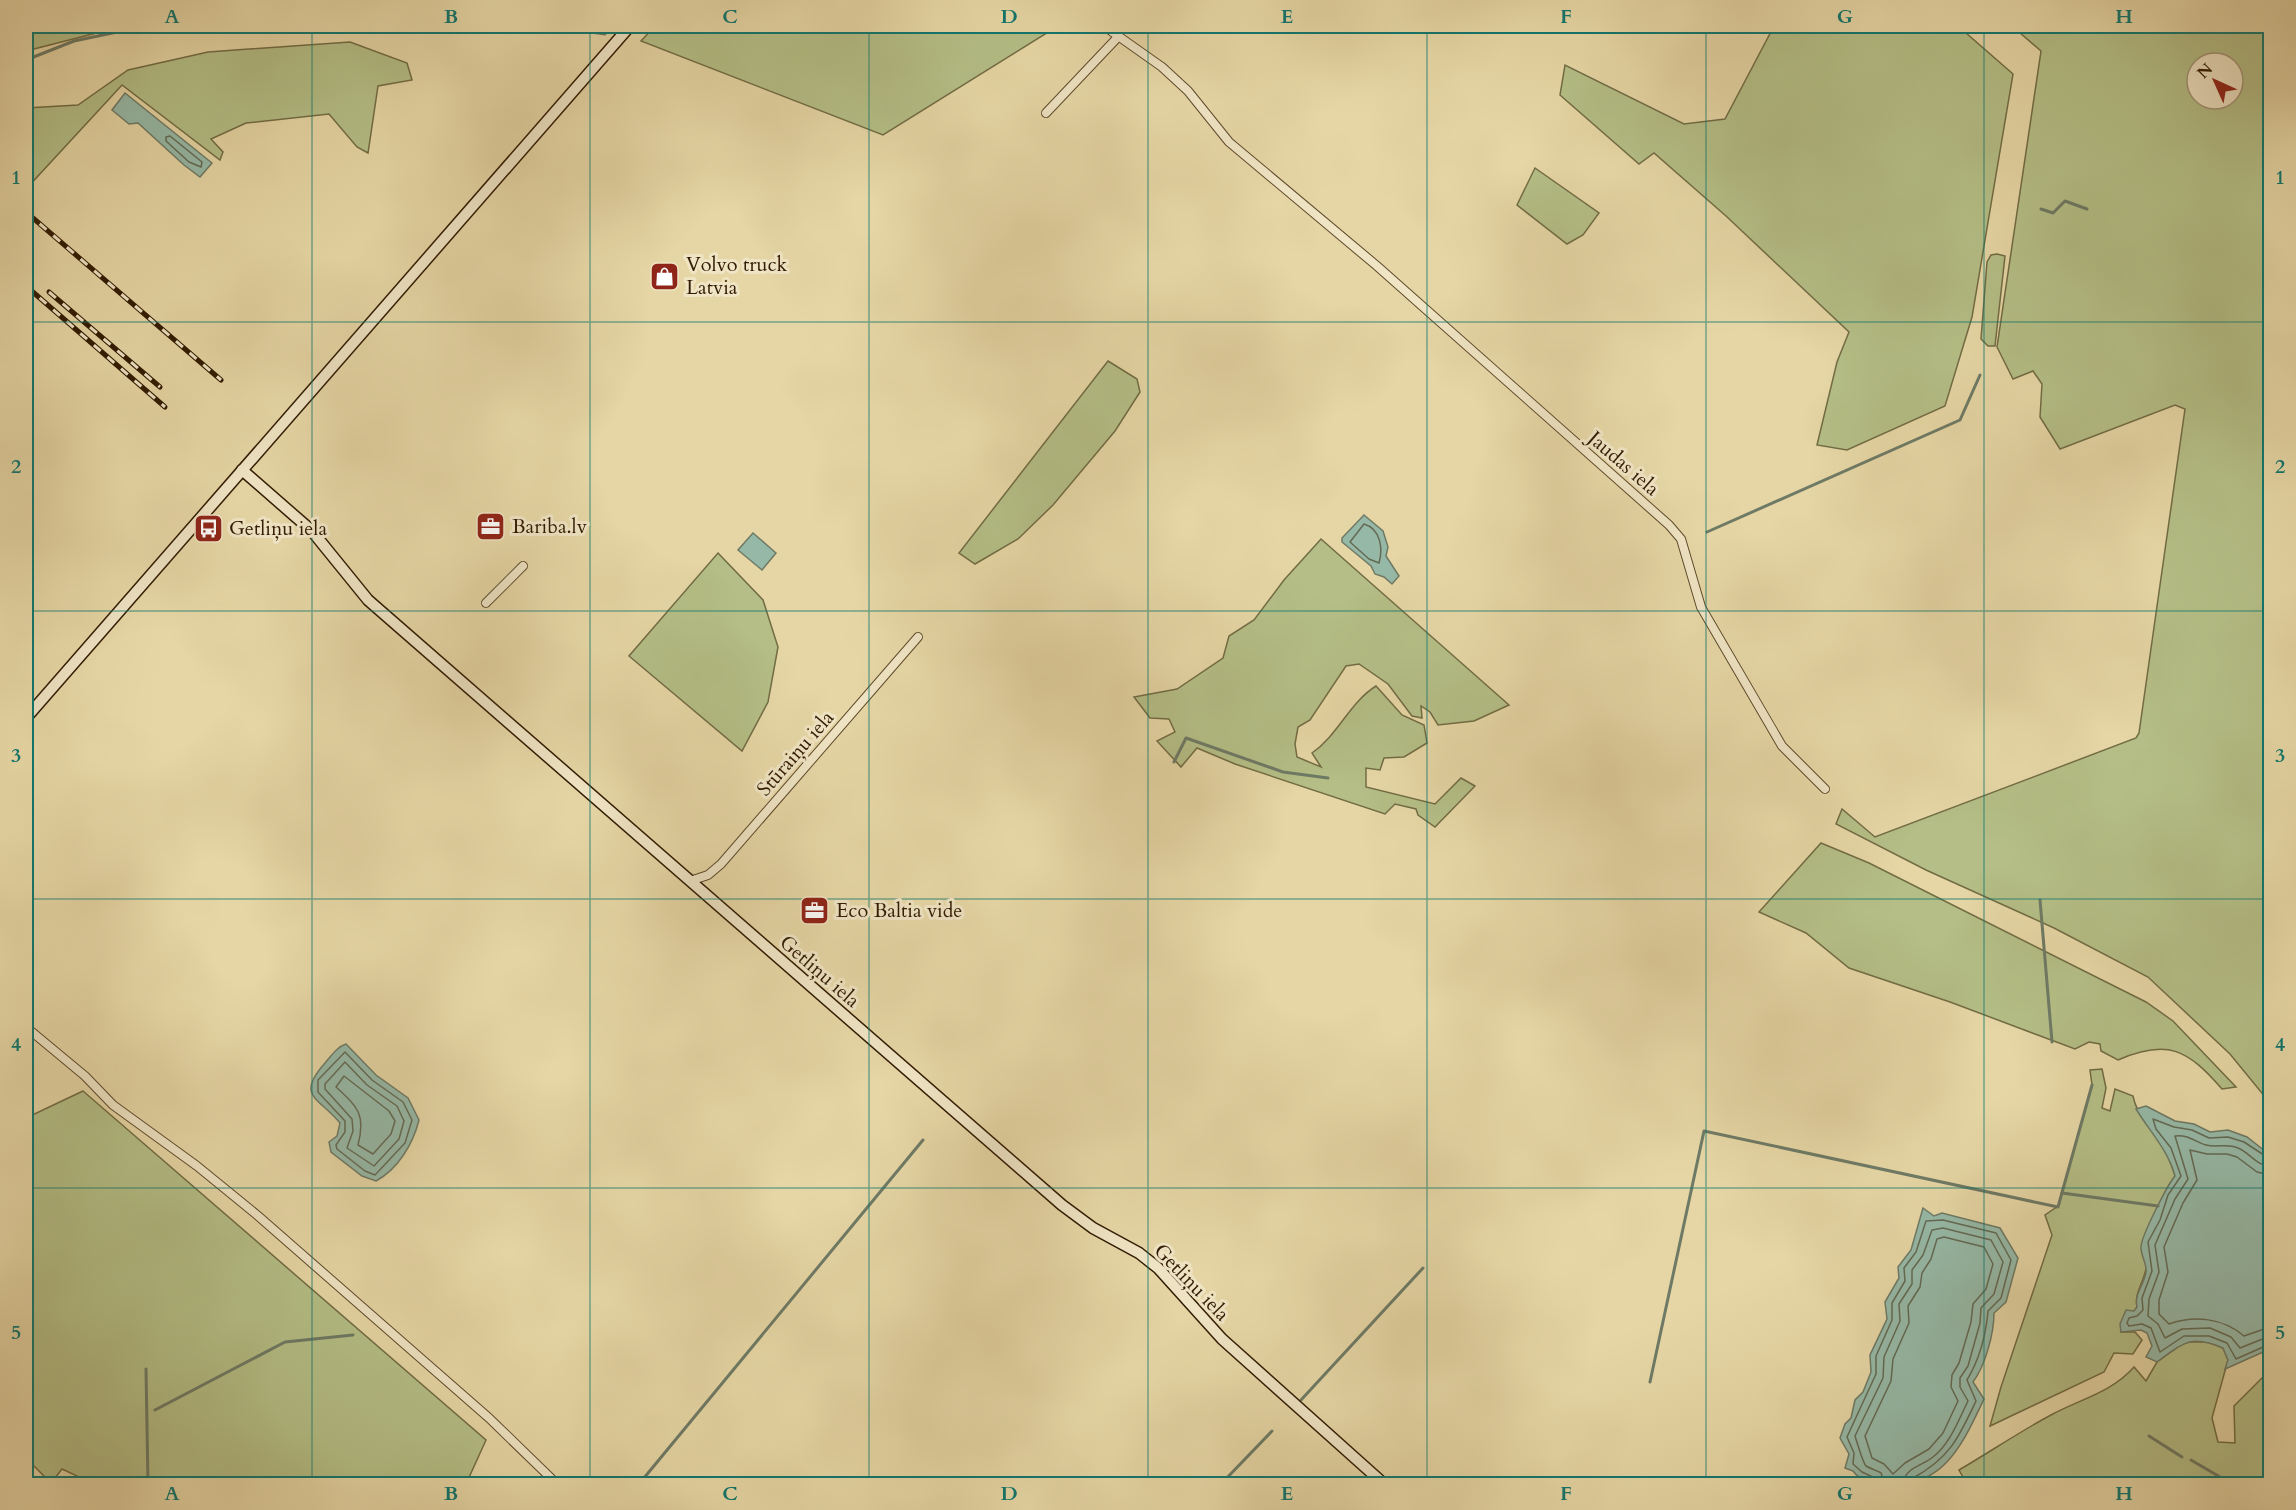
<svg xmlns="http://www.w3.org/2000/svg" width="2296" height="1510" viewBox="0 0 2296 1510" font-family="Cardo,serif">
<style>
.green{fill:#b4be86;stroke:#726c44;stroke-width:1.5;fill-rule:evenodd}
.water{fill:#96b9a7;stroke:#6e7a65;stroke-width:1.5}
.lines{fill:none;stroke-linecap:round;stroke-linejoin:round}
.shore{stroke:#646a54;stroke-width:1.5}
.stream{stroke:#6e7a65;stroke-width:3}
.street-casing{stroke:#5e4a2b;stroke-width:10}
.secondary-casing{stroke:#311b02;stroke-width:13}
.street{stroke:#efe4c4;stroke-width:8}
.secondary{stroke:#efe4c4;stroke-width:10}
.rail-casing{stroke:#311b02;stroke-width:5}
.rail{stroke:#efe4c4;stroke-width:3;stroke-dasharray:9;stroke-linecap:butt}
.grid{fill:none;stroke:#0f766e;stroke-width:1.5;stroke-opacity:0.55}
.labels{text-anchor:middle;stroke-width:6;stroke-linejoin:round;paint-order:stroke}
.poi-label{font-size:20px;fill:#311b02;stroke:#efe4c4;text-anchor:start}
.street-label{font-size:20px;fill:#311b02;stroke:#efe4c4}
.neatline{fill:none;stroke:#0f766e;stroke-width:2}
.grid-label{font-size:20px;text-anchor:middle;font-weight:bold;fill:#0f766e}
</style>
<rect width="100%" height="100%" fill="#e6d6a5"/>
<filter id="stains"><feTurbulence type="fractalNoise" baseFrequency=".00333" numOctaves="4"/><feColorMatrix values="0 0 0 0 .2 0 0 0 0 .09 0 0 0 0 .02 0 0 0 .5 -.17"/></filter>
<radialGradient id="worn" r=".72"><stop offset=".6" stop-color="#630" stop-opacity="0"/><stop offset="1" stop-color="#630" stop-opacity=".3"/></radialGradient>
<g class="green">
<polygon points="26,26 124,26 26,51"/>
<polygon points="655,26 1058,26 883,135 641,41"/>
<polygon points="1774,26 1958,26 2013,74 1972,317 1945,406 1847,450 1817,445 1837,362 1849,332 1726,216 1654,153 1639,164 1560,95 1565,65 1684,124 1725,119"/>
<path d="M2012,26H2270V1103L2230,1054L2148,977L2054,928L1926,870L1836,824L1842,809L1875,837L2136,738L2139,733L2185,409L2175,405L2060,449L2040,417L2042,384L2033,371L2013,379L1997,347L2041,51ZM2197,63H2233V99H2197Z"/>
<polygon points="350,42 407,63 412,80 378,86 368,153 357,147 329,114 246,123 211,139 223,152 220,160 122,85 26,189 26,108 78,105 128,70 208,52"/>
<polygon points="1535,168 1599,213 1583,235 1567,244 1517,205"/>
<polygon points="1997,254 2005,256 1995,346 1988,346 1981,339 1987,262 1991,255"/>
<polygon points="1108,361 1137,379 1140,392 1115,431 1053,505 1018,539 975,564 959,553"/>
<path d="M1321,539L1509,705L1474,721L1438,725L1430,712L1421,706L1422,718L1412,716L1388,684L1359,664L1346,666L1310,720L1298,727L1295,744L1297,757L1321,767L1312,753C1339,734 1349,703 1376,686L1402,715L1424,725L1427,743L1404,757L1384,758L1380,770L1366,768V787L1435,804L1461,778L1475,786L1435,827L1418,815L1416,809L1395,804L1385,814L1235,764L1197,748L1181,767L1157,741L1175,732L1169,719L1150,718L1134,697L1177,689L1223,658L1229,636L1254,620L1284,580Z"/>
<polygon points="718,553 763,600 778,647 768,702 742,751 629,656"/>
<path d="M1821,843L1869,863L2146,1002L2173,1021L2236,1087L2222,1089C2188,1050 2168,1038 2118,1060L2101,1051L2100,1044L2089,1042L2075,1049L1950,1002L1849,968L1806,933L1759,912Z"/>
<path d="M2102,1069L2106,1088L2102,1108L2110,1111L2115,1089L2133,1096C2137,1115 2149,1126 2160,1141C2165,1147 2173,1169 2175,1176C2154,1204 2153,1234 2146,1268C2144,1282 2134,1293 2137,1307L2121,1332H2135L2142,1340L2133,1354L2114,1353L2104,1372L1990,1426L2001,1387L2052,1235L2045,1215L2058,1206L2092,1085L2090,1070Z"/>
<polygon points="83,1091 486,1440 466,1484 94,1484 62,1469 51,1483 26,1458 26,1118"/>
<path d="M2185,1342H2208L2223,1348L2228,1360L2212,1418L2218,1442L2235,1443L2234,1406L2270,1370V1484H1967L1959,1470C1990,1452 2019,1432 2051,1415C2080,1399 2111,1393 2134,1367L2146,1381L2157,1362Z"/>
</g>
<g class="water">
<polygon points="125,93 212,163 200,177 184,165 138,123 129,124 112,110"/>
<polygon points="1364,515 1383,531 1388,547 1386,556 1399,576 1392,584 1384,577 1375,574 1371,566 1342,542 1342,538"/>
<polygon points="753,533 776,553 762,570 738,550"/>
<path d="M346,1044L376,1075L408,1098L419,1120C413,1144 398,1169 376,1181L362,1176L331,1152L329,1142L337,1136L340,1123C319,1097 295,1097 325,1063C332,1055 337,1047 346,1044Z"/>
<path d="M2146,1106L2175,1121L2194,1124L2210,1132L2228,1130L2247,1137L2270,1155V1349L2225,1369L2228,1360L2223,1348C2191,1334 2183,1343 2157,1362L2146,1357L2152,1346L2147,1333L2141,1330L2121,1332L2120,1324L2126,1310L2134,1311L2137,1307C2134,1293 2144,1286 2146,1272C2147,1264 2141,1256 2141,1248C2140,1238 2167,1186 2175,1176C2168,1150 2150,1132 2136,1109Z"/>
<path d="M1923,1208L1934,1216L1942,1213L2000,1228L2018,1258L2006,1302L1994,1313C1994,1334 1985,1366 1973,1382L1984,1399C1963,1443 1944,1489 1886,1484C1874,1483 1860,1481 1853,1471L1845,1468L1849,1454L1840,1438L1845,1424L1851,1418L1855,1400L1863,1392L1871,1372L1870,1355L1887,1319L1885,1302L1899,1278L1898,1267L1911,1250Z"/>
</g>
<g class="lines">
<g class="shore">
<polygon points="170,136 202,162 201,167 189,162 166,141 166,137"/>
<path d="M1364,524C1381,529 1383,549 1379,563L1369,559L1350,542Z"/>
<polygon points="345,1052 372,1080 403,1102 412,1120 405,1143 375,1175 365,1171 337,1149 336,1145 345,1132 345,1121 318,1092 318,1080"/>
<polygon points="345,1062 367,1085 397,1106 404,1121 399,1139 374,1166 347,1148 353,1131 352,1119 325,1089 325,1084"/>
<path d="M344,1076L389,1111L395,1121L391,1134L373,1154L358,1145C366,1115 358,1107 336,1087Z"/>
<polyline points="2270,1159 2244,1142 2228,1137 2209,1138 2192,1130 2174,1127 2153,1119 2156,1129 2171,1148 2181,1176 2168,1195 2160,1220 2148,1242 2152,1271 2142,1298 2143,1310 2137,1316 2129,1318 2127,1323 2129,1326 2142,1324 2151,1328 2160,1352 2184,1336 2209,1336 2227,1343 2236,1359 2270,1344"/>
<path d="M2270,1166C2257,1166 2250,1153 2238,1148C2227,1143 2217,1148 2206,1145C2195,1142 2188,1134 2175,1136L2188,1179L2175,1199L2155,1245L2159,1272L2149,1299L2148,1316L2158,1324L2165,1338L2182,1329L2210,1328L2231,1337L2240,1348L2270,1336"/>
<path d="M2270,1175L2257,1172L2237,1157L2227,1154H2207L2190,1150L2197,1180L2183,1203L2164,1247L2168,1272L2159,1300V1314L2169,1324C2195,1315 2223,1318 2244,1336L2270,1327"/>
<polygon points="1944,1237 1984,1247 1993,1264 1986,1289 1973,1304 1971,1322 1959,1363 1952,1375 1951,1387 1958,1401 1943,1433 1929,1449 1905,1463 1893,1474 1884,1464 1872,1458 1865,1436 1891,1381 1893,1359 1909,1323 1908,1306 1920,1287 1922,1273 1931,1259 1937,1239"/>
<path d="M1877,1484L1875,1478L1862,1472L1853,1464L1854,1453L1847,1437L1876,1374V1356L1892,1320V1303L1905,1281L1904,1268L1916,1252L1926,1221L1943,1220L1996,1233L2011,1260L2001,1298L1988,1311C1986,1334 1979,1360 1967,1380L1976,1401C1959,1437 1950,1458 1913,1478L1911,1484"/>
<path d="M1885,1484L1881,1473C1876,1470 1871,1469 1866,1466C1863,1463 1857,1442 1855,1436L1883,1378L1884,1357L1900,1321L1899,1304L1912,1284V1270L1923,1255L1932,1230L1943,1228L1991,1240L2003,1262L1994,1294L1981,1308L1980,1323L1968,1366L1960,1378V1387L1968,1401C1958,1421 1950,1444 1933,1457C1922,1466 1904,1468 1903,1484"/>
</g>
<g class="stream">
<polyline points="548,26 605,34"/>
<polyline points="26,60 74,41 146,26"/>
<polyline points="2041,209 2053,213 2065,201 2087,209"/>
<polyline points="1707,532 1960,420 1980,375"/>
<polyline points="1174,762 1186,738 1283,772 1328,778"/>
<polyline points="2040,900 2052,1042"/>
<polyline points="2062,1193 2158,1206"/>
<polyline points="146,1369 148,1484"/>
<polyline points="1650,1382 1704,1131 2058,1207 2092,1085"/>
<polyline points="1301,1400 1423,1268"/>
<polyline points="155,1410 285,1342 353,1335"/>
<polyline points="2149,1436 2182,1457"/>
<polyline points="2191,1460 2232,1484"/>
<polyline points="639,1484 923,1140"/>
<polyline points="1221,1484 1272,1431"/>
</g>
<defs>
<g id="street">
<polyline points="1104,26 1162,67 1188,91 1229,142 1377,266 1669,525 1681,539 1701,607 1782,746 1825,789"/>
<polyline points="1046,113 1118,37"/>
<polyline points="486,603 523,566"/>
<polyline points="690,881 708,875 721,864 918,637"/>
<polyline points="26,1027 85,1076 113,1105 197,1166 257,1215 489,1418 557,1484"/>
</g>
<g id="secondary">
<polyline points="242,470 312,531 368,600 1062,1205 1093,1228 1139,1253 1158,1268 1222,1339 1384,1484"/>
<polyline points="26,718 630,26"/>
</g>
</defs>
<use href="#street" class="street-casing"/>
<use href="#secondary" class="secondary-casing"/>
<use href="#street" class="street"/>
<use href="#secondary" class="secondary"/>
<defs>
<g id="rail">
<polyline points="26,212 221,380"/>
<polyline points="26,286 165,407"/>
<polyline points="49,292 160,387"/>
</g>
</defs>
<use href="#rail" class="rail-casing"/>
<use href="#rail" class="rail"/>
</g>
<path class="grid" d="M312,26V1484M590,26V1484M869,26V1484M1148,26V1484M1427,26V1484M1706,26V1484M1984,26V1484M26,322H2270M26,611H2270M26,899H2270M26,1188H2270"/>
<defs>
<symbol id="shop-square" viewBox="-11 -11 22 22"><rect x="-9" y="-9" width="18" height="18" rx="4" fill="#8f2418" stroke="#efe4c4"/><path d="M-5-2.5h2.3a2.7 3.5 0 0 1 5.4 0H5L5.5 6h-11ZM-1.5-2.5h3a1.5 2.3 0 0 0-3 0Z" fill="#fff"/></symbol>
<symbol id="office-square" viewBox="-11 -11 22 22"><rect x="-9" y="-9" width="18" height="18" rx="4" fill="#8f2418" stroke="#efe4c4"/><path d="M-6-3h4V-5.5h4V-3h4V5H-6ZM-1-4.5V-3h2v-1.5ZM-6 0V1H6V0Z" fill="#fff"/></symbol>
<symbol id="bus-square" viewBox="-11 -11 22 22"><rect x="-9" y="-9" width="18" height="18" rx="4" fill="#8f2418" stroke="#efe4c4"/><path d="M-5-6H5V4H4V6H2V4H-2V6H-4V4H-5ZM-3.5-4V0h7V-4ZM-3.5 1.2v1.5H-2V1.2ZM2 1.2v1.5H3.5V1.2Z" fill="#fff"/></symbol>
</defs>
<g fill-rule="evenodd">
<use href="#shop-square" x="648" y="260" width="33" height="33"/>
<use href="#office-square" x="474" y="510" width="33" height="33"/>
<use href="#bus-square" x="192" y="512" width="33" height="33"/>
<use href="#office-square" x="798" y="894" width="33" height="33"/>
</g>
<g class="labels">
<g class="poi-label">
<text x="686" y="271">Volvo truck<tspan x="686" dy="23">Latvia</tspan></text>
<text x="512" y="533">Bariba.lv</text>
<text x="229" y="535">Getliņu iela</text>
<text x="836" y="917">Eco Baltia vide</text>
</g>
<g class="street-label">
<text transform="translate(1624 463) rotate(41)" y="7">Jaudas iela</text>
<text transform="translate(795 753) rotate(-49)" y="7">Stūraiņu iela</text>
<text transform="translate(820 971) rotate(41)" y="7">Getliņu iela</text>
<text transform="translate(1192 1282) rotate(46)" y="7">Getliņu iela</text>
</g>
</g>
<rect width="2296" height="1510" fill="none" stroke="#e6d6a5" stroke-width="66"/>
<g transform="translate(2215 81) rotate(315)"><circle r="28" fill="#efe4c4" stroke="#a39476" stroke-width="1.5"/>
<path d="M0-4.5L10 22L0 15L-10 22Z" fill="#8f2418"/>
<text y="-9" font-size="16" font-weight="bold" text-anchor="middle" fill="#311b02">N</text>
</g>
<rect x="33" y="33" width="2230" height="1444" class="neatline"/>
<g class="grid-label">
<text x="172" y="23">A</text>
<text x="451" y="23">B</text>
<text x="730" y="23">C</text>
<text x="1009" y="23">D</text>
<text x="1287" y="23">E</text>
<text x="1566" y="23">F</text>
<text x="1845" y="23">G</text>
<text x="2124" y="23">H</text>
<text x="16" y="184">1</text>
<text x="2280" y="184">1</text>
<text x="16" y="473">2</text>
<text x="2280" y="473">2</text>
<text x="16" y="762">3</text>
<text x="2280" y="762">3</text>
<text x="16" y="1051">4</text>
<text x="2280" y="1051">4</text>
<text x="16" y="1339">5</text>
<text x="2280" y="1339">5</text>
<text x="172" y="1500">A</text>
<text x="451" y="1500">B</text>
<text x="730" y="1500">C</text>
<text x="1009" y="1500">D</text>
<text x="1287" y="1500">E</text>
<text x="1566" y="1500">F</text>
<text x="1845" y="1500">G</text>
<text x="2124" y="1500">H</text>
</g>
<rect width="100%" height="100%" filter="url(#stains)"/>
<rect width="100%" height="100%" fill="url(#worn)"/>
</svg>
